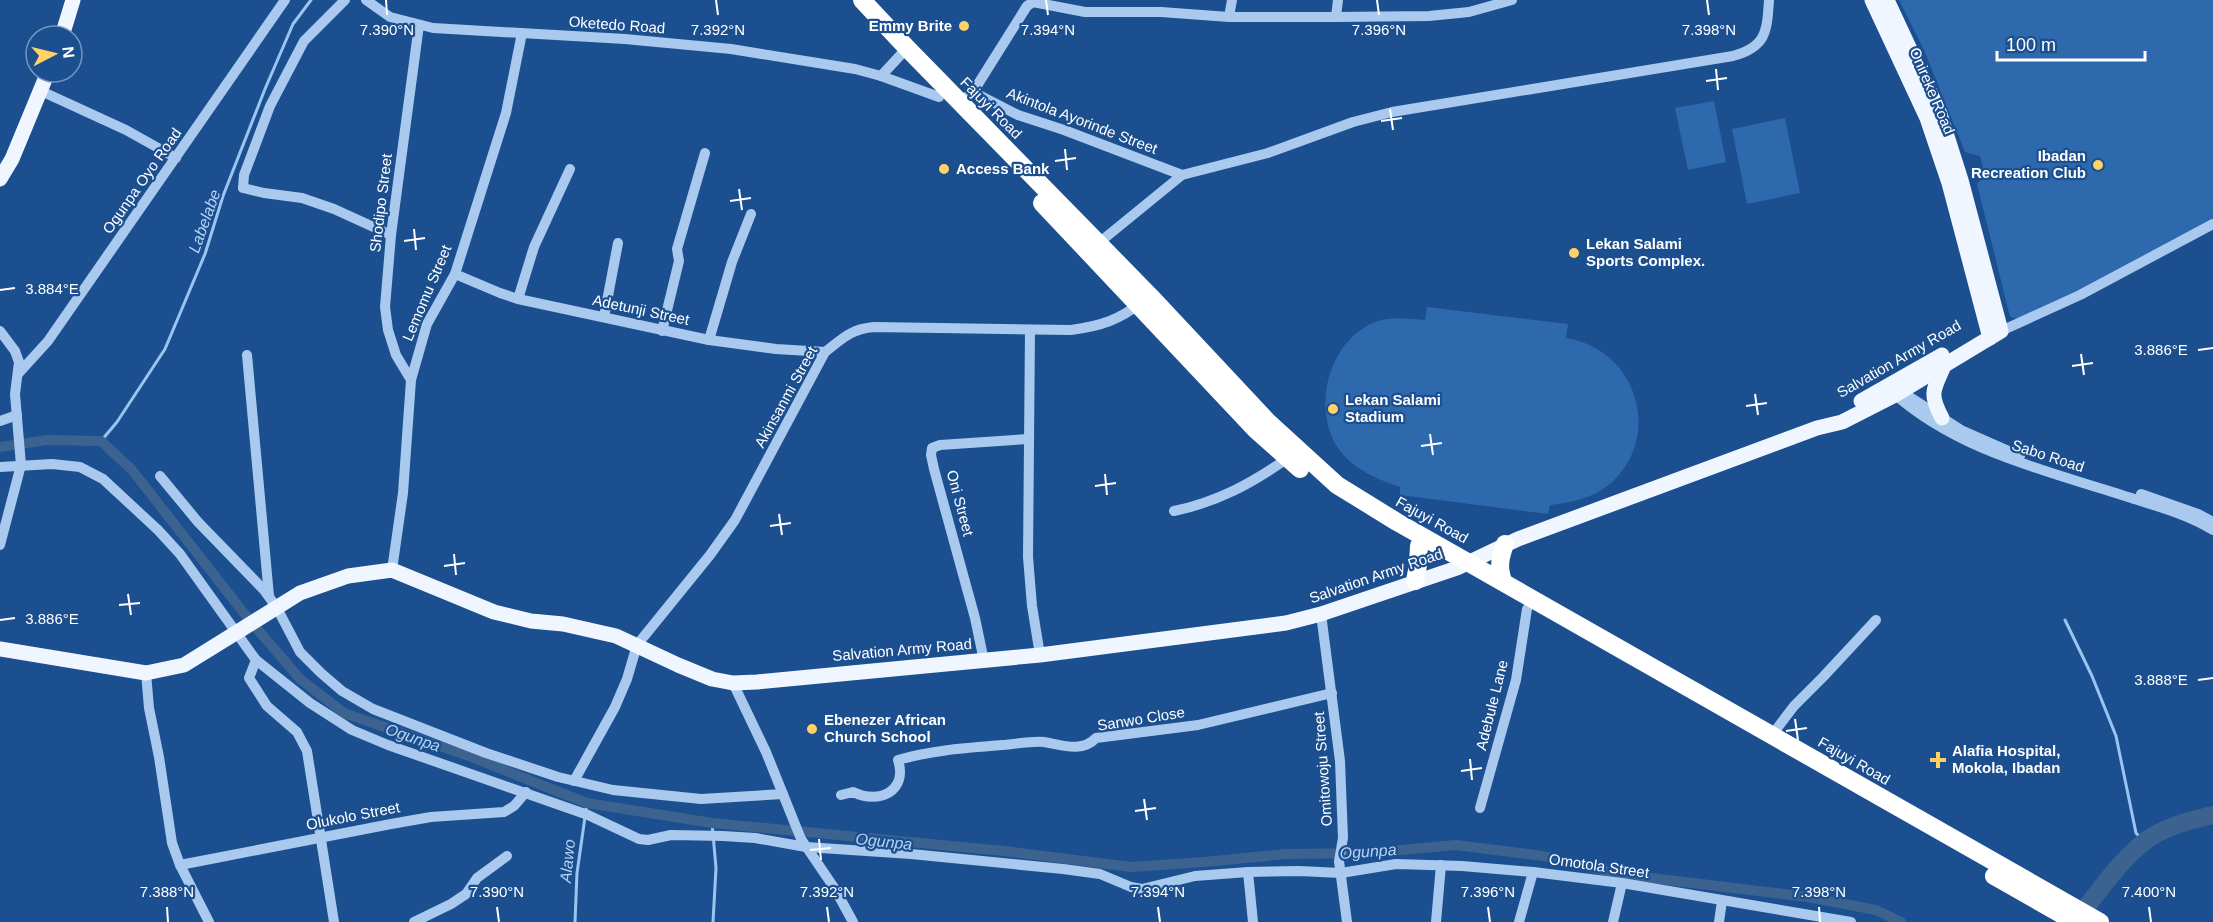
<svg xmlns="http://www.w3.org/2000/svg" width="2213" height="922" viewBox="0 0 2213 922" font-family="Helvetica,sans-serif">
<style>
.green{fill:#2e69ad}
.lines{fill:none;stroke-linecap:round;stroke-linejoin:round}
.stream{stroke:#9cc4f0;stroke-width:3}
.canal{stroke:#3c6290;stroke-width:10}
.river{stroke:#3c6290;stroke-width:18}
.minor{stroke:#a9c9ee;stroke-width:10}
.major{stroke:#f0f6ff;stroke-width:15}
.highway{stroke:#fff;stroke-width:18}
.ticks{fill:none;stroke:#fff;stroke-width:2}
.poi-dot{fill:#ffd166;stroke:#1b4f8f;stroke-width:2}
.labels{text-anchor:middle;stroke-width:4.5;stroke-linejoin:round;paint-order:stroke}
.street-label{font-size:15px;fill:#fff;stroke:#1b4f8f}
.poi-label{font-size:15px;font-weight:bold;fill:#fff;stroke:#1b4f8f;text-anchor:start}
.water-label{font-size:16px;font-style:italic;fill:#b5d3f5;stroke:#1b4f8f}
.ticks-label{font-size:15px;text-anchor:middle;fill:#fff;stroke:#1b4f8f;stroke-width:4.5;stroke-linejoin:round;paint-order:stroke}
</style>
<rect width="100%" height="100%" fill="#1b4f8f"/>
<g class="green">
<polygon points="1899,0 2213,0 2213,222 2025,321 2010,317 1977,184 1985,175 1980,156 1965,152 1924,50"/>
<polygon points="1714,101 1726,162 1688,170 1675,108"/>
<polygon points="1785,118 1800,193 1747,204 1732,129"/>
<path d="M1427,307L1568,324L1566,338C1637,349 1664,436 1610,484C1594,498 1570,503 1550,505L1548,514L1400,495V487C1376,479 1349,467 1336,445C1312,404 1330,340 1375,322C1390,316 1409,319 1425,320Z"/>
</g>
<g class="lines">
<g class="stream">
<polyline points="101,441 117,422 165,349 205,254 223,196 265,89 293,24 311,0"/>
<polyline points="2065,620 2092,676 2116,736 2136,833 2145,842"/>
<polyline points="712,823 716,868 713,922"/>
<polyline points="575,922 577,873 587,803"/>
</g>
<polyline class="canal" points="0,447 47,440 101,441 132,470 247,617 300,679 344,713 469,756 587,803 712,823 1004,851 1131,867 1204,862 1286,854 1368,853 1456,845 1543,856 1619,874 1808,897 1876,910 1901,922"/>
<path class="river" d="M2075,922C2096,895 2121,858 2148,839C2167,826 2191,820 2213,815"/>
<g class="minor">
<polyline points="345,0 304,41 270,106 244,175 243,188 264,193 302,198 334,209 391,235"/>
<polyline points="366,0 390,17 433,28 625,39 731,49 855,69 881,76 939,97"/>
<polyline points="1229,17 1232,0"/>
<polyline points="1336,17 1338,0"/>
<polyline points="881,76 907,48"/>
<polyline points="41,91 126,130 176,158"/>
<polyline points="973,92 1018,115 1064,130 1182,175"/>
<polyline points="960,102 973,92 1027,6 1033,2 1085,12 1161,12 1229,17 1336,17 1429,16 1469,12 1512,0"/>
<path d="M1095,246L1182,175L1268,153L1353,122L1392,112L1733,56C1766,47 1767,32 1769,0"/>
<polyline points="455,274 500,293 518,299 709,340 776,349 825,352"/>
<polyline points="518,299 534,247 570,169"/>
<polyline points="604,317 618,243"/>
<polyline points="1030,330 1028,557 1032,606 1040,655"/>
<polyline points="0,331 15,351 19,362 15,394 21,465 0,545"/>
<polyline points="662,331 679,261 677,249 705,153"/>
<polyline points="2001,331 2080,295 2213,224"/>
<polyline points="709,340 732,262 751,214"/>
<polyline points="247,355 269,596"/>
<polyline points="18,374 48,341 285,0"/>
<polyline points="411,380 396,355 388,330 385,307 391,235 419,25"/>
<path d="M1891,391C1957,451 2045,470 2128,497C2156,506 2187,514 2213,530"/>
<polyline points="1905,394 1961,430 2020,456"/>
<polyline points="0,421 17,415"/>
<polyline points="0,467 52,464 80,467 103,479 158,530 180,554 256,660 310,703 352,730 388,745 588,815 639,839 648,840 671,835 723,836 755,838 806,847 911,854 1063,869 1100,874 1131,887 1142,889 1195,876 1248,872 1299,871 1341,873 1396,864 1462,866 1533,872 1622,883 1851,922"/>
<polyline points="160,476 198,522 264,590 277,608 300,652 321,673 342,691 373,709 486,753 558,777 613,790 701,799 783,794"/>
<polyline points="2141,494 2198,514 2213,522"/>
<path d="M1174,511C1218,502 1252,483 1288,458"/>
<polyline points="392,570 403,493 411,380 427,324 455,274 506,113 522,33"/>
<polyline points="1321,614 1340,761 1343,838 1339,861 1347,922"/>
<polyline points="256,660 249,678 267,706 297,732 307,751 334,922"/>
<polyline points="984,661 975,618 934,469 931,455 932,448 940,445 1028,439"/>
<polyline points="146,673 149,708 159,757 172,843 180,865 209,922"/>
<polyline points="733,683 766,752 801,839 835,889 853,922"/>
<polyline points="1772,735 1794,706 1823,677 1876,620"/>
<path d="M574,781L615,707L627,679L637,645L710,555L735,520L825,352C843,338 851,329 874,327L1071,330C1101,326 1119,320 1142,302"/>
<path d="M841,795L853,792C879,805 908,791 898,760C933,750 967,748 1003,745C1016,744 1031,741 1044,742C1062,745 1082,753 1096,738L1198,725L1332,693"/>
<polyline points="1480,808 1516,680 1527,609"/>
<polyline points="180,865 391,824 431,817 504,812 514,806 526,792"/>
<polyline points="1248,872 1253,922"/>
<polyline points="414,922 451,904 466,894 477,878 507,856"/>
<polyline points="1436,922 1441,865"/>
<polyline points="1519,922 1533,872"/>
<polyline points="1613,922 1622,883"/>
<polyline points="1719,922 1722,901"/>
</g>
<g class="major">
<polyline points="1872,0 1927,118 1949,183 1990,338"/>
<polyline points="62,36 73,0"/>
<polyline points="0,179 12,159 48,72"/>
<polyline points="1861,401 1942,355"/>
<path d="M1942,418C1929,394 1933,390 1944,366"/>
<polyline points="0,649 146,673 184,665 300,593 348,576 392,570 494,612 531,621 563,624 616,636 678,665 712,679 733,683 757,682 1040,655 1286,623 1321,614 1457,568 1518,539 1817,428 1842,422 1895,395 2001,331 1961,180 1940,114 1887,0"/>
</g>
<g class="highway">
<polyline points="862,0 907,48 1150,296 1268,422 1337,485 1397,522 2100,922"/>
<polyline points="1042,203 1256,430 1300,469"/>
<polyline points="1415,581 1418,565 1419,546"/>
<path d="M1503,581C1498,567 1500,558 1505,544"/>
<polyline points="1994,876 2075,922"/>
</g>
</g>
<path class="ticks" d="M386,0L387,15M716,0L718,15M1046,0L1048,15M1377,0L1379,15M1707,0L1709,15M1716,69L1718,90M1706,81L1727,78M1390,109L1393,130M1381,121L1402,118M1065,149L1067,170M1055,161L1076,158M739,189L742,210M730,201L751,198M414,229L416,250M404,241L425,238M0,290L15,288M2198,350L2213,348M2081,354L2084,375M2072,366L2093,363M1755,394L1758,415M1746,406L1767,403M1430,434L1433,455M1421,446L1442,443M1105,474L1107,495M1095,486L1116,483M779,514L782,535M770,526L791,523M454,554L456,575M444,566L465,563M128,594L131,615M119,605L140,603M0,620L15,618M2198,680L2213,678M1795,719L1798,740M1786,731L1807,728M1470,759L1472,780M1461,771L1482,768M1144,799L1147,820M1135,811L1156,808M819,839L821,860M810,850L831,848M167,907L168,922M497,907L499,922M827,907L829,922M1158,907L1160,922M1488,907L1490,922M1819,907L1820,922M2149,907L2151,922"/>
<g class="poi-dot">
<circle cx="964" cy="26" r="6"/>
<circle cx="2098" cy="165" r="6"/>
<circle cx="944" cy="169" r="6"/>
<circle cx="1574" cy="253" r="6"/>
<circle cx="1333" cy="409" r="6"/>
<circle cx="812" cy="729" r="6"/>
<path d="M1935 751h6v6h6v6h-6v6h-6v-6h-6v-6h6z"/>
</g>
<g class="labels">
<g class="street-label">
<text transform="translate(617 25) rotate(4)" y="5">Oketedo Road</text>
<text transform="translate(1932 91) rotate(67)" y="5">Onireke Road</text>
<text transform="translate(991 108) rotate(45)" y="5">Fajuyi Road</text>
<text transform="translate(1082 121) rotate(21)" y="5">Akintola Ayorinde Street</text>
<text transform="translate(142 181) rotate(-55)" y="5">Ogunpa Oyo Road</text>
<text transform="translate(381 203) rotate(-83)" y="5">Shodipo Street</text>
<text transform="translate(427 293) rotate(-67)" y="5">Lemomu Street</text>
<text transform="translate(641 310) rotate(12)" y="5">Adetunji Street</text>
<text transform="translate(1899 359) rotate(-30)" y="5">Salvation Army Road</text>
<text transform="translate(786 397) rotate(-61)" y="5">Akinsanmi Street</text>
<text transform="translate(2048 456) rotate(18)" y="5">Sabo Road</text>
<text transform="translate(960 503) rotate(75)" y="5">Oni Street</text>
<text transform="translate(1432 520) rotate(29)" y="5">Fajuyi Road</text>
<text transform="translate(1376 576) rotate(-19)" y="5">Salvation Army Road</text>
<text transform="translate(902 650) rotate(-5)" y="5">Salvation Army Road</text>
<text transform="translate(1492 705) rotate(-76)" y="5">Adebule Lane</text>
<text transform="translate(1141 719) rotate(-9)" y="5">Sanwo Close</text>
<text transform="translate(1854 761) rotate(30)" y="5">Fajuyi Road</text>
<text transform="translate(1323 769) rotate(-94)" y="5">Omitowoju Street</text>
<text transform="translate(353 816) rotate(-11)" y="5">Olukolo Street</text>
<text transform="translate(1599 866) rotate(8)" y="5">Omotola Street</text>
</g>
<g class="poi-label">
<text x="952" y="31" text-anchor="end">Emmy Brite</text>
<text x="2086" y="161" text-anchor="end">Ibadan<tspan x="2086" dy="17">Recreation Club</tspan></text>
<text x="956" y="174">Access Bank</text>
<text x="1586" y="249">Lekan Salami<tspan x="1586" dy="17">Sports Complex.</tspan></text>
<text x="1345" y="405">Lekan Salami<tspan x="1345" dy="17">Stadium</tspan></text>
<text x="824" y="725">Ebenezer African<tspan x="824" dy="17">Church School</tspan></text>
<text x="1952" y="756">Alafia Hospital,<tspan x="1952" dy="17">Mokola, Ibadan</tspan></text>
</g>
<g class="water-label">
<text transform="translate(204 221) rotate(-70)" y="6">Labelabe</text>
<text transform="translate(413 737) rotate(19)" y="6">Ogunpa</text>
<text transform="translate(884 841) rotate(6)" y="6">Ogunpa</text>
<text transform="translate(1368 851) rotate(-4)" y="6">Ogunpa</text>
<text transform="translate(567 861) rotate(-84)" y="6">Alawo</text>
</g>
</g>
<g class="ticks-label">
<text x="387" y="35">7.390°N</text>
<text x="718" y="35">7.392°N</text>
<text x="1048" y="35">7.394°N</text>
<text x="1379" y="35">7.396°N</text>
<text x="1709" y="35">7.398°N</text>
<text x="52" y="294">3.884°E</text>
<text x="2161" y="355">3.886°E</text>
<text x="52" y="624">3.886°E</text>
<text x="2161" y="685">3.888°E</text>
<text x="167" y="897">7.388°N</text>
<text x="497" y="897">7.390°N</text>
<text x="827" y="897">7.392°N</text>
<text x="1158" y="897">7.394°N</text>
<text x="1488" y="897">7.396°N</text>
<text x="1819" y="897">7.398°N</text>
<text x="2149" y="897">7.400°N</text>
</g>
<g transform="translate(54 54) rotate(83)"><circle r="28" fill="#1b4f8f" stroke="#7695bc" stroke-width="1.5"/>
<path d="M0-4.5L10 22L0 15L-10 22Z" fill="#ffd166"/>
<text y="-9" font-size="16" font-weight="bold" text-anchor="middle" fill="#ffffff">N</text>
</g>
<path d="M1997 51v9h148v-9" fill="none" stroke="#ffffff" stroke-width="3"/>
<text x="2006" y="51" font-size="18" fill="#ffffff" stroke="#1b4f8f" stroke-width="4.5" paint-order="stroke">100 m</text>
</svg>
